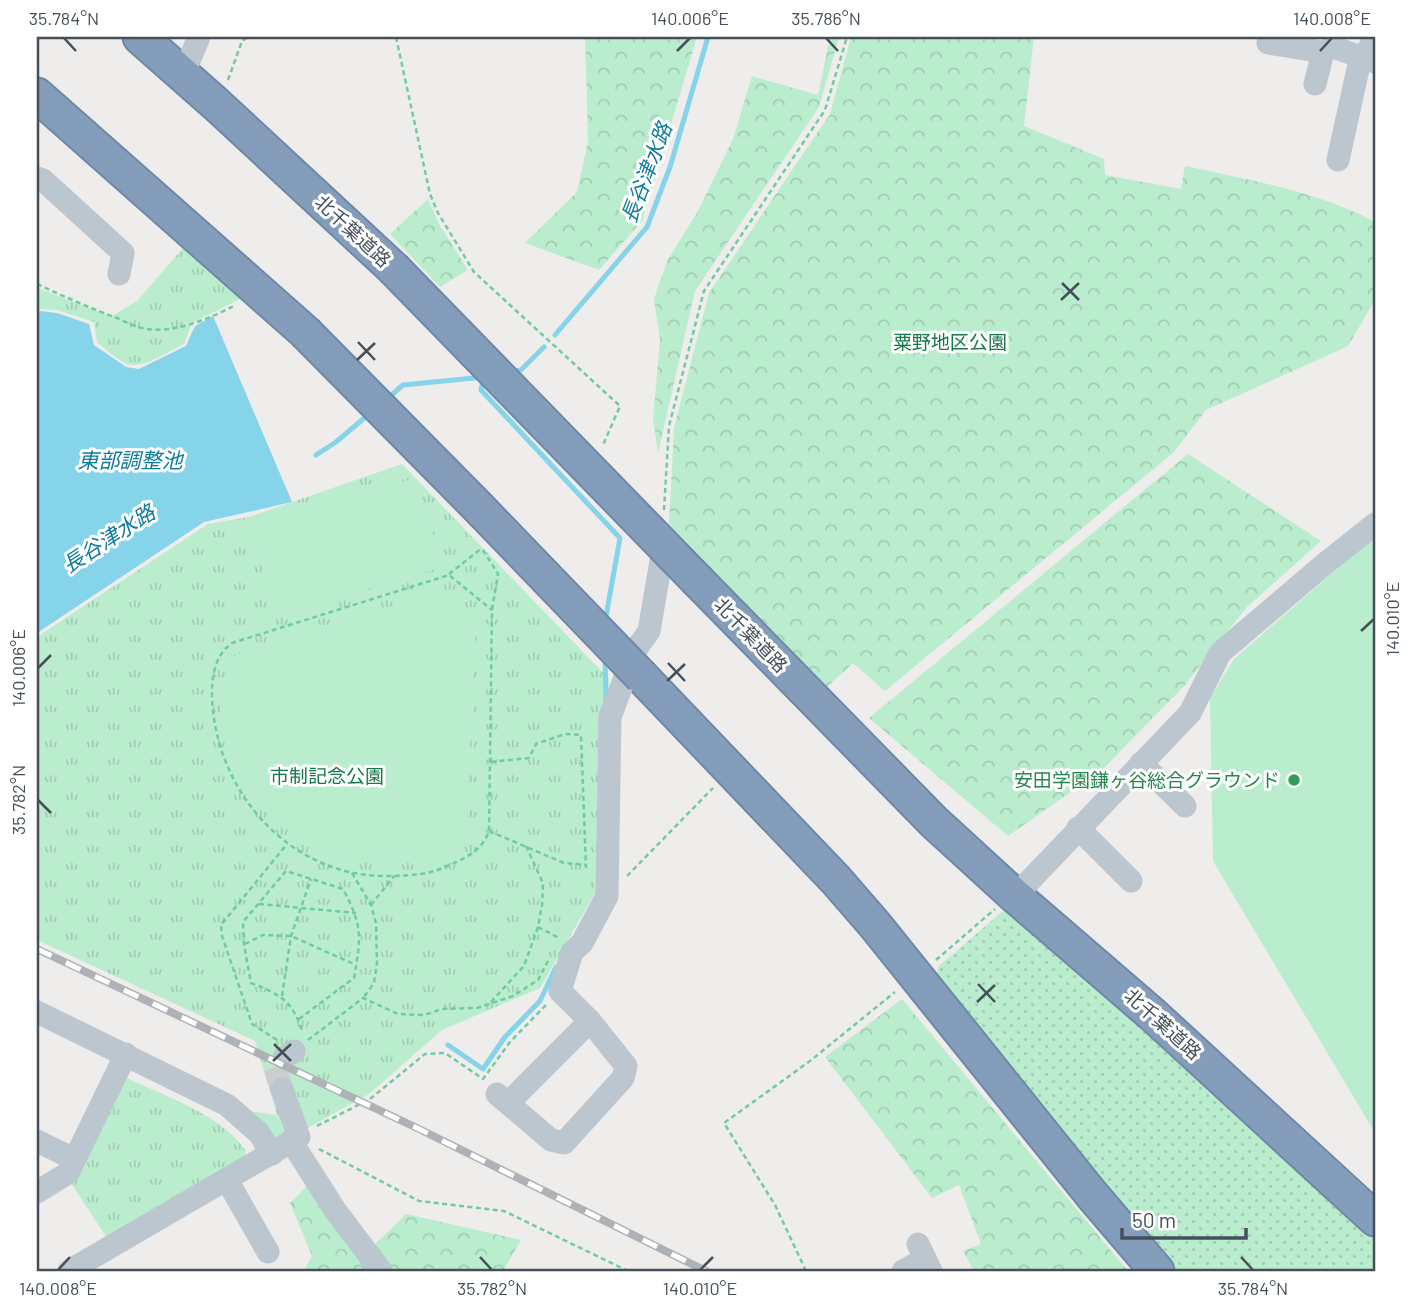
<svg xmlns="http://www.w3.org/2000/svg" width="1412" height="1308" viewBox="0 0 1412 1308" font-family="Barlow,'Noto Sans JP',sans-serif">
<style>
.grass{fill:url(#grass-dots)}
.forest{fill:url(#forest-crowns)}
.park{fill:url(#park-tufts)}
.pitch{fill:#b9edce}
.water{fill:#86d4ea}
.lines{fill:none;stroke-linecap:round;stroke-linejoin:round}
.stream{stroke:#86d4ea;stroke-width:5}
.minor-tunnel{stroke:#cdcdcf;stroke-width:23;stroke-dasharray:23 11;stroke-linecap:butt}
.highway-casing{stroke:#6e88a7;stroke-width:37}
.path{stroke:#71cba0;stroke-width:2.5;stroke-dasharray:5 3.5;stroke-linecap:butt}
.minor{stroke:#bcc6ce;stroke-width:23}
.highway{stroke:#839dbb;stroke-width:33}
.rail-casing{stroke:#aeb1b6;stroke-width:8}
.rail{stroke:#fff;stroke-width:5;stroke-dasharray:16;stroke-linecap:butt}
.highway-bridge-casing{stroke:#6e88a7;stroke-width:37;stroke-linecap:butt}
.highway-bridge{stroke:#839dbb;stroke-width:33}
.ticks{fill:none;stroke:#444f59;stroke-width:2.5}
.leisure-dot{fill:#2e9e5b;stroke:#fff;stroke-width:2.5}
.labels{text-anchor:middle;stroke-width:6;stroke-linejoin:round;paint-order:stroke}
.street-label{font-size:19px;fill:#444f59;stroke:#fff}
.park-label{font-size:19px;fill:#177849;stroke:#fff}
.leisure-label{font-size:19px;fill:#27864d;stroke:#fff;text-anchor:end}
.water-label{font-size:21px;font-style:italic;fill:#0d7b9c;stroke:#fff}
.neatline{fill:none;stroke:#444f59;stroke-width:2.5}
.ticks-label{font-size:18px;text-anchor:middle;fill:#444f59}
</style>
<defs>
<pattern id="grass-dots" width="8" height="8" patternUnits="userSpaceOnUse" patternTransform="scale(1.75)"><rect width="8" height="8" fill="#b9edce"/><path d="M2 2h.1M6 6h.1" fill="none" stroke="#a0cdb3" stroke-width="1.8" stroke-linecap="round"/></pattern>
<pattern id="forest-crowns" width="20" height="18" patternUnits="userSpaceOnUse" patternTransform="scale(1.75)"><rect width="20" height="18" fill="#b9edce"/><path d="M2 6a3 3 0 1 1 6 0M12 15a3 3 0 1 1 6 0" fill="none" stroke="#a0cdb3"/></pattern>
<pattern id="park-tufts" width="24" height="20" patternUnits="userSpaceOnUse" patternTransform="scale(1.75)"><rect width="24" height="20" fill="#b9edce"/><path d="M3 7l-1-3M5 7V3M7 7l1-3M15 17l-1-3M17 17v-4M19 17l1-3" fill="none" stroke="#a0cdb3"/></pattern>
</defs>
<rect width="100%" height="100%" fill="#efecec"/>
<polygon class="grass" points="1017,909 1375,1231 1375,1271 1176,1271 937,983 938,967 1004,910"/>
<g class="forest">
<polygon points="585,37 697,37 642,221 599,270 525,243 577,192 588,141"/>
<polygon points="830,37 839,37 819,107 695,291 658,453 653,419 660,340 654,299 667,261 698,211 733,139 752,76 818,95"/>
<path d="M851,37H1034L1024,126L1104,159L1105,175L1181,189L1185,166C1249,180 1317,191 1375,222V300L1348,346L1206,410L1173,453L885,691L853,663L827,687L669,524L674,428L709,293L830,114Z"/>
<polygon points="428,199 439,224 468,270 440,287 390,234"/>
<polygon points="1188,454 1321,541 1247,607 1184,686 1102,770 1008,836 869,718"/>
<polygon points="902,999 1128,1271 974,1271 963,1251 981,1244 959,1185 932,1198 825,1057"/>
<polygon points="309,1184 364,1255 406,1214 521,1240 503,1271 304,1271 312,1256 290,1203"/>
</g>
<g class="park">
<path d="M184,247L240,299L192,323L184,344C169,351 141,371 125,363C115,358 106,349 97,342L94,322L57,310L37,309V288L112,316L137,301Z"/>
<polygon points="402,464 609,679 598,888 540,988 442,1030 369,1094 304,1130 284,1137 272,1138 249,1111 276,1115 279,1122 255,1041 37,940 37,637 208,524 249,517"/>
<path d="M127,1078C168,1098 219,1113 246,1151L244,1158L107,1238L69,1180L121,1081Z"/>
</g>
<g class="pitch">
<polygon points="416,478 443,567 276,616 248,519 389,479 395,483"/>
<polygon points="1375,536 1375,1133 1213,861 1210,698 1234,659"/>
<path d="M443,590L476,616L466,841C454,851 437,853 421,857C401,863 378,865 358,861C330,856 308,843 286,825C232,783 204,722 233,656Z"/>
</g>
<polygon class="water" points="41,311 57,313 89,324 94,345 126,367 139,369 186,346 195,326 213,316 292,502 204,522 37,633 37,312"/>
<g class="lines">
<g class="stream">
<polyline points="555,335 647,227 670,167 708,37"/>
<polyline points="510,372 521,370 544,347"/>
<polyline points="484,377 481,390 620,538 605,622"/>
<polyline points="387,399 403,385 484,377"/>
<polyline points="316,455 336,442 369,414"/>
<polyline points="605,656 606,702"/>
<polyline points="448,1045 483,1069 505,1037 540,1001 556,967"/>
</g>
<polyline class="minor-tunnel" points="282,1089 274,1065 284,1058"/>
<defs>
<g id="highway">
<polyline points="140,37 216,104 393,268"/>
<polyline points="37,95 305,332"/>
<polyline points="698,581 934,822 1015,896 1153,1015 1375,1219"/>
<polyline points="642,677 836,880 875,925 1092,1195 1157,1271"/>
</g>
</defs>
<use href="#highway" class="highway-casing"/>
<g class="path">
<polyline points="396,37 430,194 438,213 474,272 620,406 603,445"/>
<polyline points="228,80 242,41 248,37"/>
<path d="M37,284C63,296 90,308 117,318C126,322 137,328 148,329C177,333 210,318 236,305"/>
<polyline points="664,510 669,426 704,291 825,110 847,37"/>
<path d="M483,550L498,574L492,610L489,831C482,852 463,859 445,867C425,876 403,876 382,876C286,874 214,788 212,695C212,675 215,655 232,643L449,575L492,610"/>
<polyline points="449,574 482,548"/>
<polyline points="491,762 529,758 536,744 565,734 581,735 586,868"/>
<polyline points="489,831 564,863 586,865"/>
<polyline points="526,846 543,883 542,905 538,927 559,938"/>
<polyline points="352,873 371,905 376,923 377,963 374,983 364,997"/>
<polyline points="627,876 713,788"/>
<polyline points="259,904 356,913"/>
<polyline points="371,905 394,876"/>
<polyline points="245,944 263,935 291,936 356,965"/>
<polyline points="936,960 995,909"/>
<polyline points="282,996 291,936 311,879"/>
<polyline points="491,1002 524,966 538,927"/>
<path d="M299,1019L354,978C361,937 363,926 343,889L286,871L243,922L244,945L251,983C281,995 292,1000 303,1033"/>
<polyline points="277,1040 252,1024 222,936 221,925 287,844"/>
<polyline points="308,1040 363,998 398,1014 424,1015 442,1009 477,1008 513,996 538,980 548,961"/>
<polyline points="317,1126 370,1099 425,1054 445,1053 483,1079 510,1042 546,1005"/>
<polyline points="319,1149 419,1201 504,1211 628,1271"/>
<polyline points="806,1271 775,1205 724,1123 810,1061 895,992"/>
</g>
<g class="minor">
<polyline points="1268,43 1323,52 1333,47 1375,62"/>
<polyline points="183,75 199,37"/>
<polyline points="1315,84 1323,52"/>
<polyline points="1338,160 1358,69 1375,37"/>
<polyline points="37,178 43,180 123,253 119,274"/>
<polyline points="1141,763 1185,806"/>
<polyline points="1078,828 1131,881"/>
<polyline points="1015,896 1190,713 1220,653 1327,562 1375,524"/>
<polyline points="37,1012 227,1105 259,1133 272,1154"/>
<polyline points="284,1058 294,1051"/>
<polyline points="497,1094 551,1140 564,1143 623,1078 626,1066 590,1021 560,991 572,952 582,943 607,896 610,717 635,651 649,631 661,561"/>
<polyline points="508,1103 590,1021"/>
<polyline points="37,1141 74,1159"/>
<polyline points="291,1141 335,1210 381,1271"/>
<polyline points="227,1180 268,1252"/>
<polyline points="37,1192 68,1173 126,1054"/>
<polyline points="918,1244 931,1271"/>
<polyline points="69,1271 299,1137 282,1089"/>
<polyline points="903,1271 925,1259"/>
</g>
<use href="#highway" class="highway"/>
<defs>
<polyline id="rail" points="37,949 417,1128 706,1271"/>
</defs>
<use href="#rail" class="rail-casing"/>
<use href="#rail" class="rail"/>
<defs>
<g id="highway-bridge">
<polyline points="393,268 698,581"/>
<polyline points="305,332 477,506 642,677"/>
</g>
</defs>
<use href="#highway-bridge" class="highway-bridge-casing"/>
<use href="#highway-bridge" class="highway-bridge"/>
</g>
<path class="ticks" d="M64,38L76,51M826,38L838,51M677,51L690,38M1320,51L1332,38M1062,283L1079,300M1061,300L1079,283M358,342L375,360M357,360L375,343M1361,631L1374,619M668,663L685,681M38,668L51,655M667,681L685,664M38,800L51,813M978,984L995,1002M977,1002L995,985M274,1044L291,1061M273,1061L291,1044M480,1257L492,1270M1241,1257L1253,1270M58,1270L70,1257M700,1270L713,1257"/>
<circle class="leisure-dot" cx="1294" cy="780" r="7"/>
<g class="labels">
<g class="street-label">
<text transform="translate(353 231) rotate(43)" y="7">北千葉道路</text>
<text transform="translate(751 635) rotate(46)" y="7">北千葉道路</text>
<text transform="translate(1163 1024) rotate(42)" y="7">北千葉道路</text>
</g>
<g class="park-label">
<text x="950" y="349">粟野地区公園</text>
<text x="327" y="783">市制記念公園</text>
</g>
<g class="leisure-label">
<text x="1280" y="787">安田学園鎌ヶ谷総合グラウンド</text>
</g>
<g class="water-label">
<text transform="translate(647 173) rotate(-69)" y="7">長谷津水路</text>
<text x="130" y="468">東部調整池</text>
<text transform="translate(109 539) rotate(-33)" y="7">長谷津水路</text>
</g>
</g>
<rect width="1412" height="1308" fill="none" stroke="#ffffff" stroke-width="77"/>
<path d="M1122 1228v10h124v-10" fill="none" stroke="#444f59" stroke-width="3.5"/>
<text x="1132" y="1228" font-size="21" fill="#444f59" stroke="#ffffff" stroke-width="5" paint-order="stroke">50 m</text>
<rect x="38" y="38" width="1336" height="1232" class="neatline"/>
<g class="ticks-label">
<text x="64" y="25">35.784°N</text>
<text x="690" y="25">140.006°E</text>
<text x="826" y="25">35.786°N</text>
<text x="1332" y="25">140.008°E</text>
<text transform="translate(1393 619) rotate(-90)" y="6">140.010°E</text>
<text transform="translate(19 668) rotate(-90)" y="6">140.006°E</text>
<text transform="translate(19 800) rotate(-90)" y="6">35.782°N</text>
<text x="58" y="1295">140.008°E</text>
<text x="492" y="1295">35.782°N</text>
<text x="700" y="1295">140.010°E</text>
<text x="1253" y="1295">35.784°N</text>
</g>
</svg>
